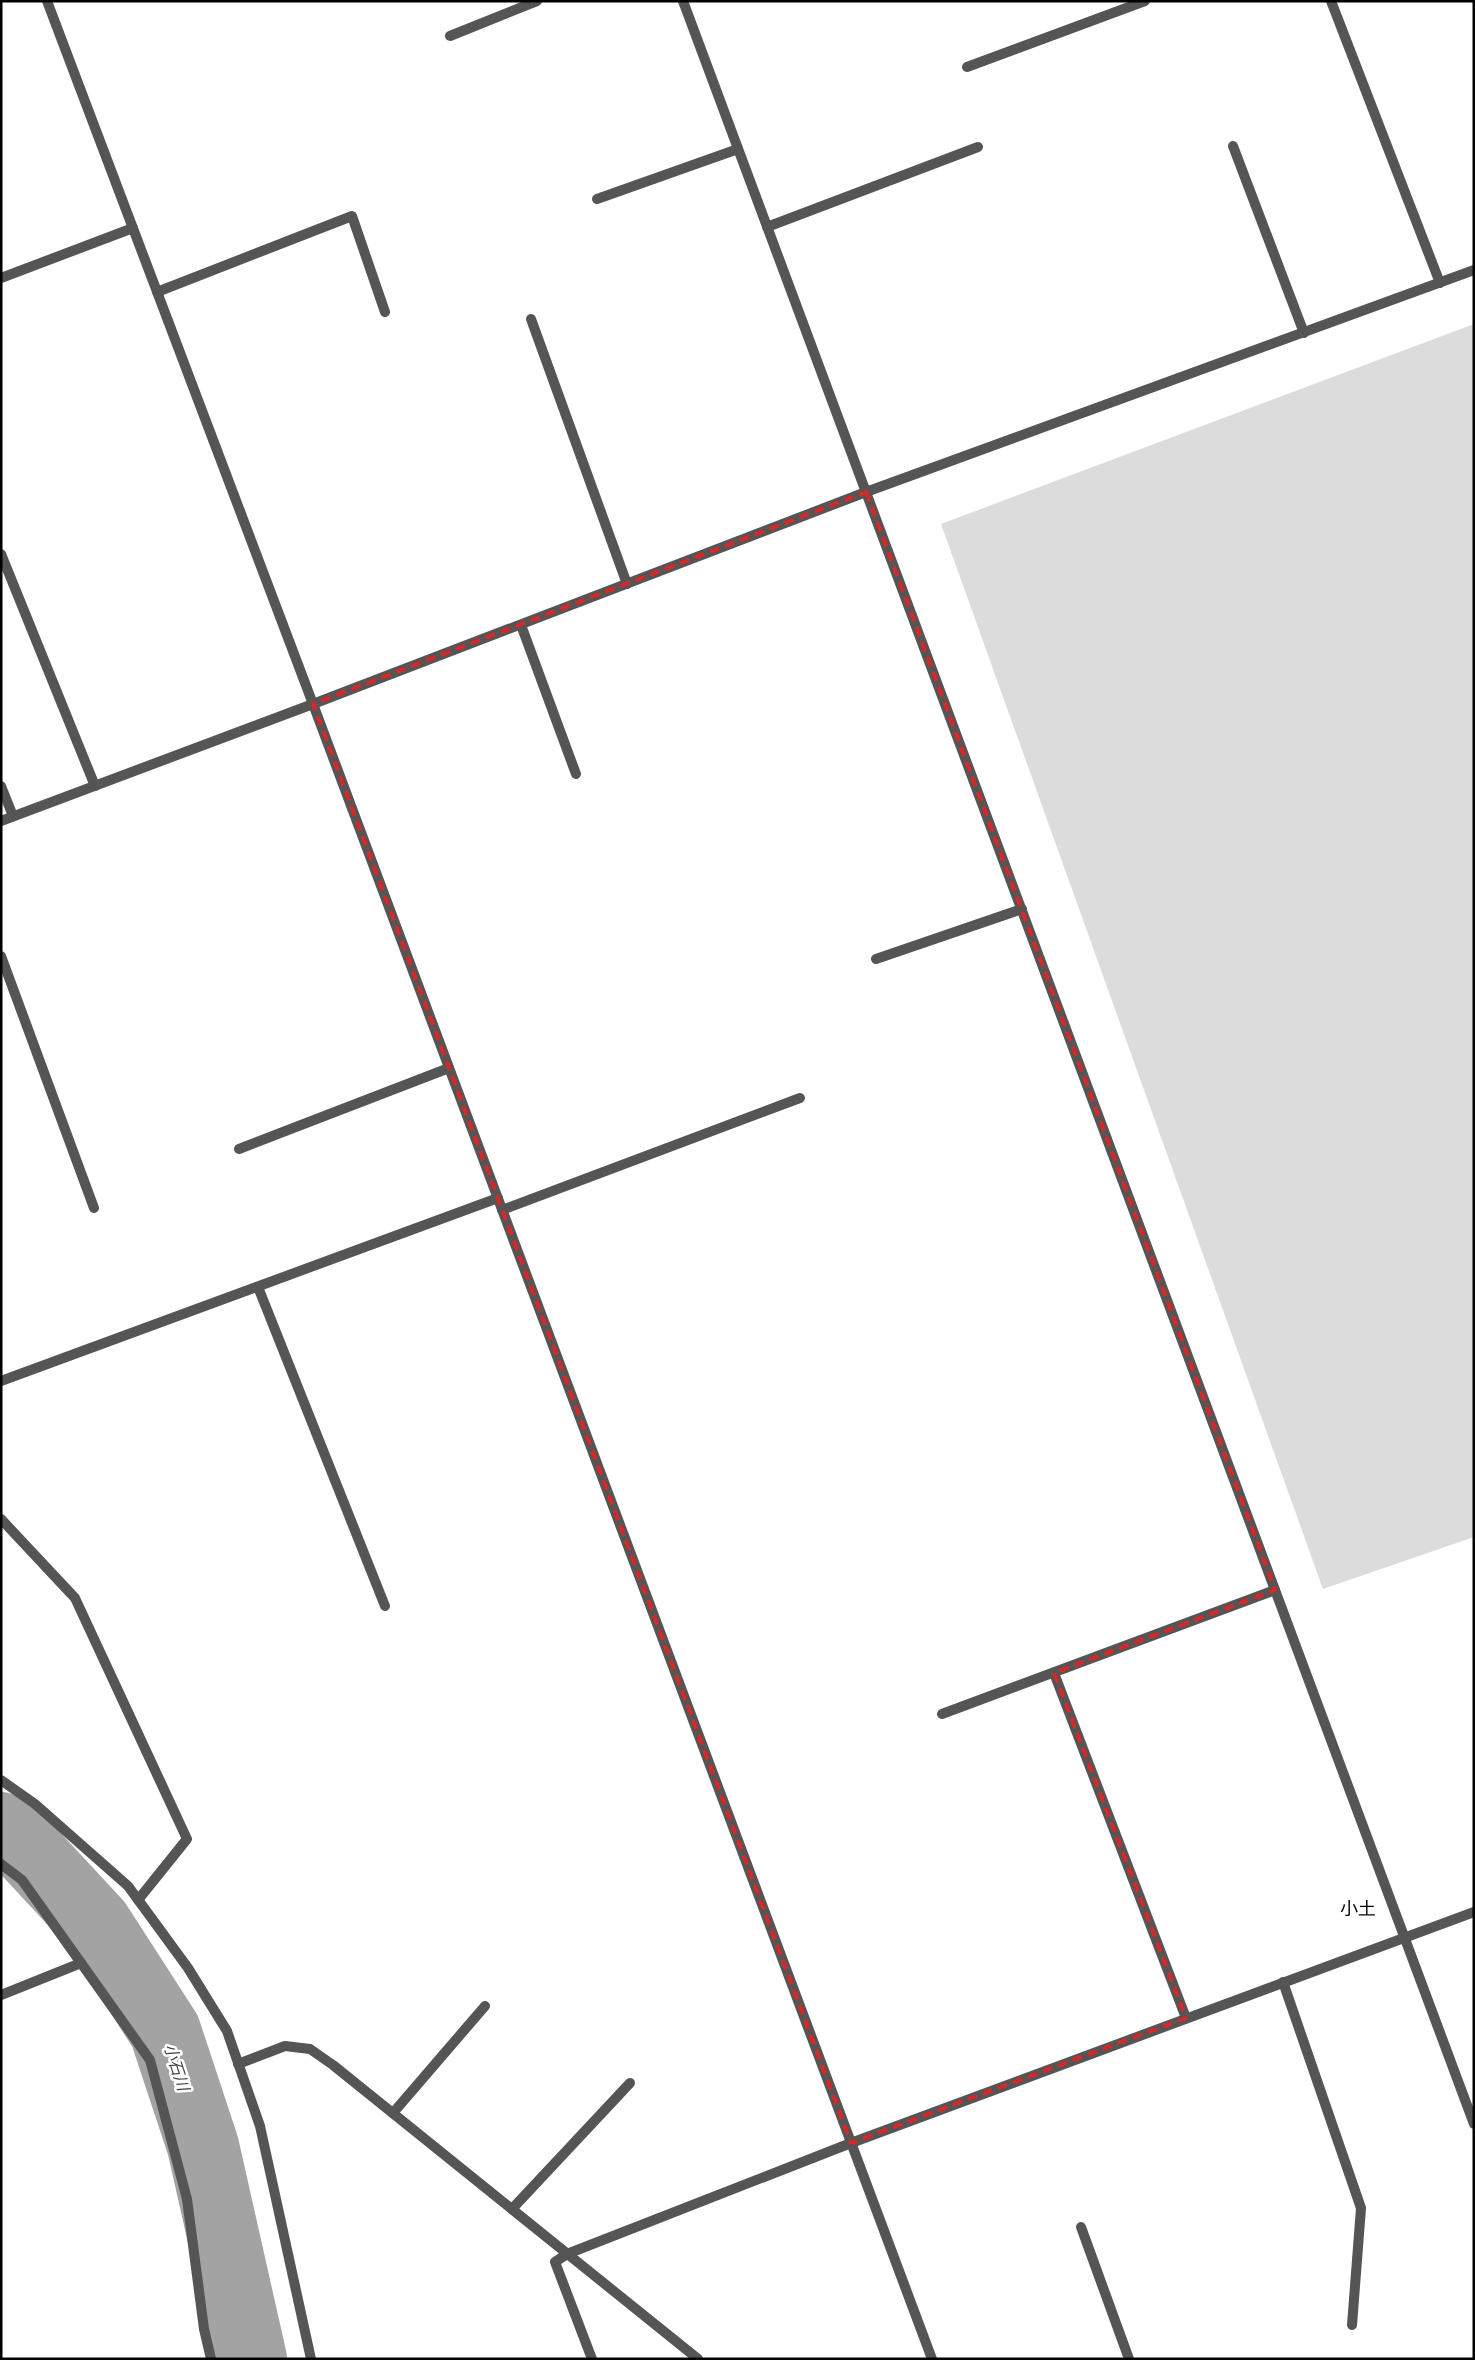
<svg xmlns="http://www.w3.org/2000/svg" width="1475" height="2360" viewBox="0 0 1475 2360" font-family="Overpass,'Noto Sans JP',sans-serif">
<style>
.green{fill:#dcdcdc}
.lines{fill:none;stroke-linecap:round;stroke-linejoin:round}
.river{stroke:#a3a3a3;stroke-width:72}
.service{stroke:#555;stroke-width:10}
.minor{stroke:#555;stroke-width:10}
.tertiary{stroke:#555;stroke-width:10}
.marked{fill:none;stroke:#d62828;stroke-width:4;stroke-dasharray:10 6;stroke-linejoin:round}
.labels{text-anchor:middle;stroke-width:5;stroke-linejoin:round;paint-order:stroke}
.water-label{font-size:16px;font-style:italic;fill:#444;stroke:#fff}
.quarter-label{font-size:18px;fill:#000;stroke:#fff}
</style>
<rect width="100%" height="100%" fill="#fff"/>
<polygon class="green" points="1474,324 1474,1537 1323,1589 941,524"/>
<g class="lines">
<polyline class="river" points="1,1828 18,1840 96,1924 165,2031 203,2146 251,2359"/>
<polyline class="service" points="567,2254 555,2262 592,2359"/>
<g class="minor">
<polyline points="683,1 1474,2124"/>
<polyline points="1331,1 1440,283"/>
<polyline points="450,36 537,1"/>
<polyline points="967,67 1145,1"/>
<polyline points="1233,146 1304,333"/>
<polyline points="597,199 738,149"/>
<polyline points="767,227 978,147"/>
<polyline points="1,278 133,228"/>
<polyline points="157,292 352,216 385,312"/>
<polyline points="531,319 627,584"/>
<polyline points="1,554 95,786"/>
<polyline points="521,625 576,774"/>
<polyline points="1,786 13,816"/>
<polyline points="1,821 313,704"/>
<polyline points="1,956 94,1208"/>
<polyline points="876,959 1022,909"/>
<polyline points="239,1149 449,1068"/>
<polyline points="502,1210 800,1098"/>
<polyline points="258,1287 385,1606"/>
<polyline points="1,1381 498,1198"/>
<polyline points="1,1519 75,1598 187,1839 138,1900"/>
<polyline points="1054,1673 1186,2018"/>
<polyline points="942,1714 1275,1590"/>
<polyline points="1,1780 35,1804 128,1886 188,1968 227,2031 260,2126 311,2359"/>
<polyline points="1,1864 22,1880 150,2060 187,2199 204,2329 211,2359"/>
<polyline points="1283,1982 1361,2208 1352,2325"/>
<polyline points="1,1995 81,1963"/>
<polyline points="238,2064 285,2046 310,2049 333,2065 698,2359"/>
<polyline points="393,2113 485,2006"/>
<polyline points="512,2209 630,2083"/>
<polyline points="1081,2227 1129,2359"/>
<polyline points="567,2254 851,2143 1474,1912"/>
</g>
<g class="tertiary">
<polyline points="47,1 313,704 932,2359"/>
<polyline points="313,704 866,492 1474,270"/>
</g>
</g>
<path class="marked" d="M866,492L1275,1590L1054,1673L1186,2018L851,2143L313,704Z"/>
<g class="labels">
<g class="water-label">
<text transform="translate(177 2067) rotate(72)" y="6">小石川</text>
</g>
<g class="quarter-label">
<text x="1358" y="1915">小土</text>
</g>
</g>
<rect width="1475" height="2360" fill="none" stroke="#000000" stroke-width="5"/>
</svg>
